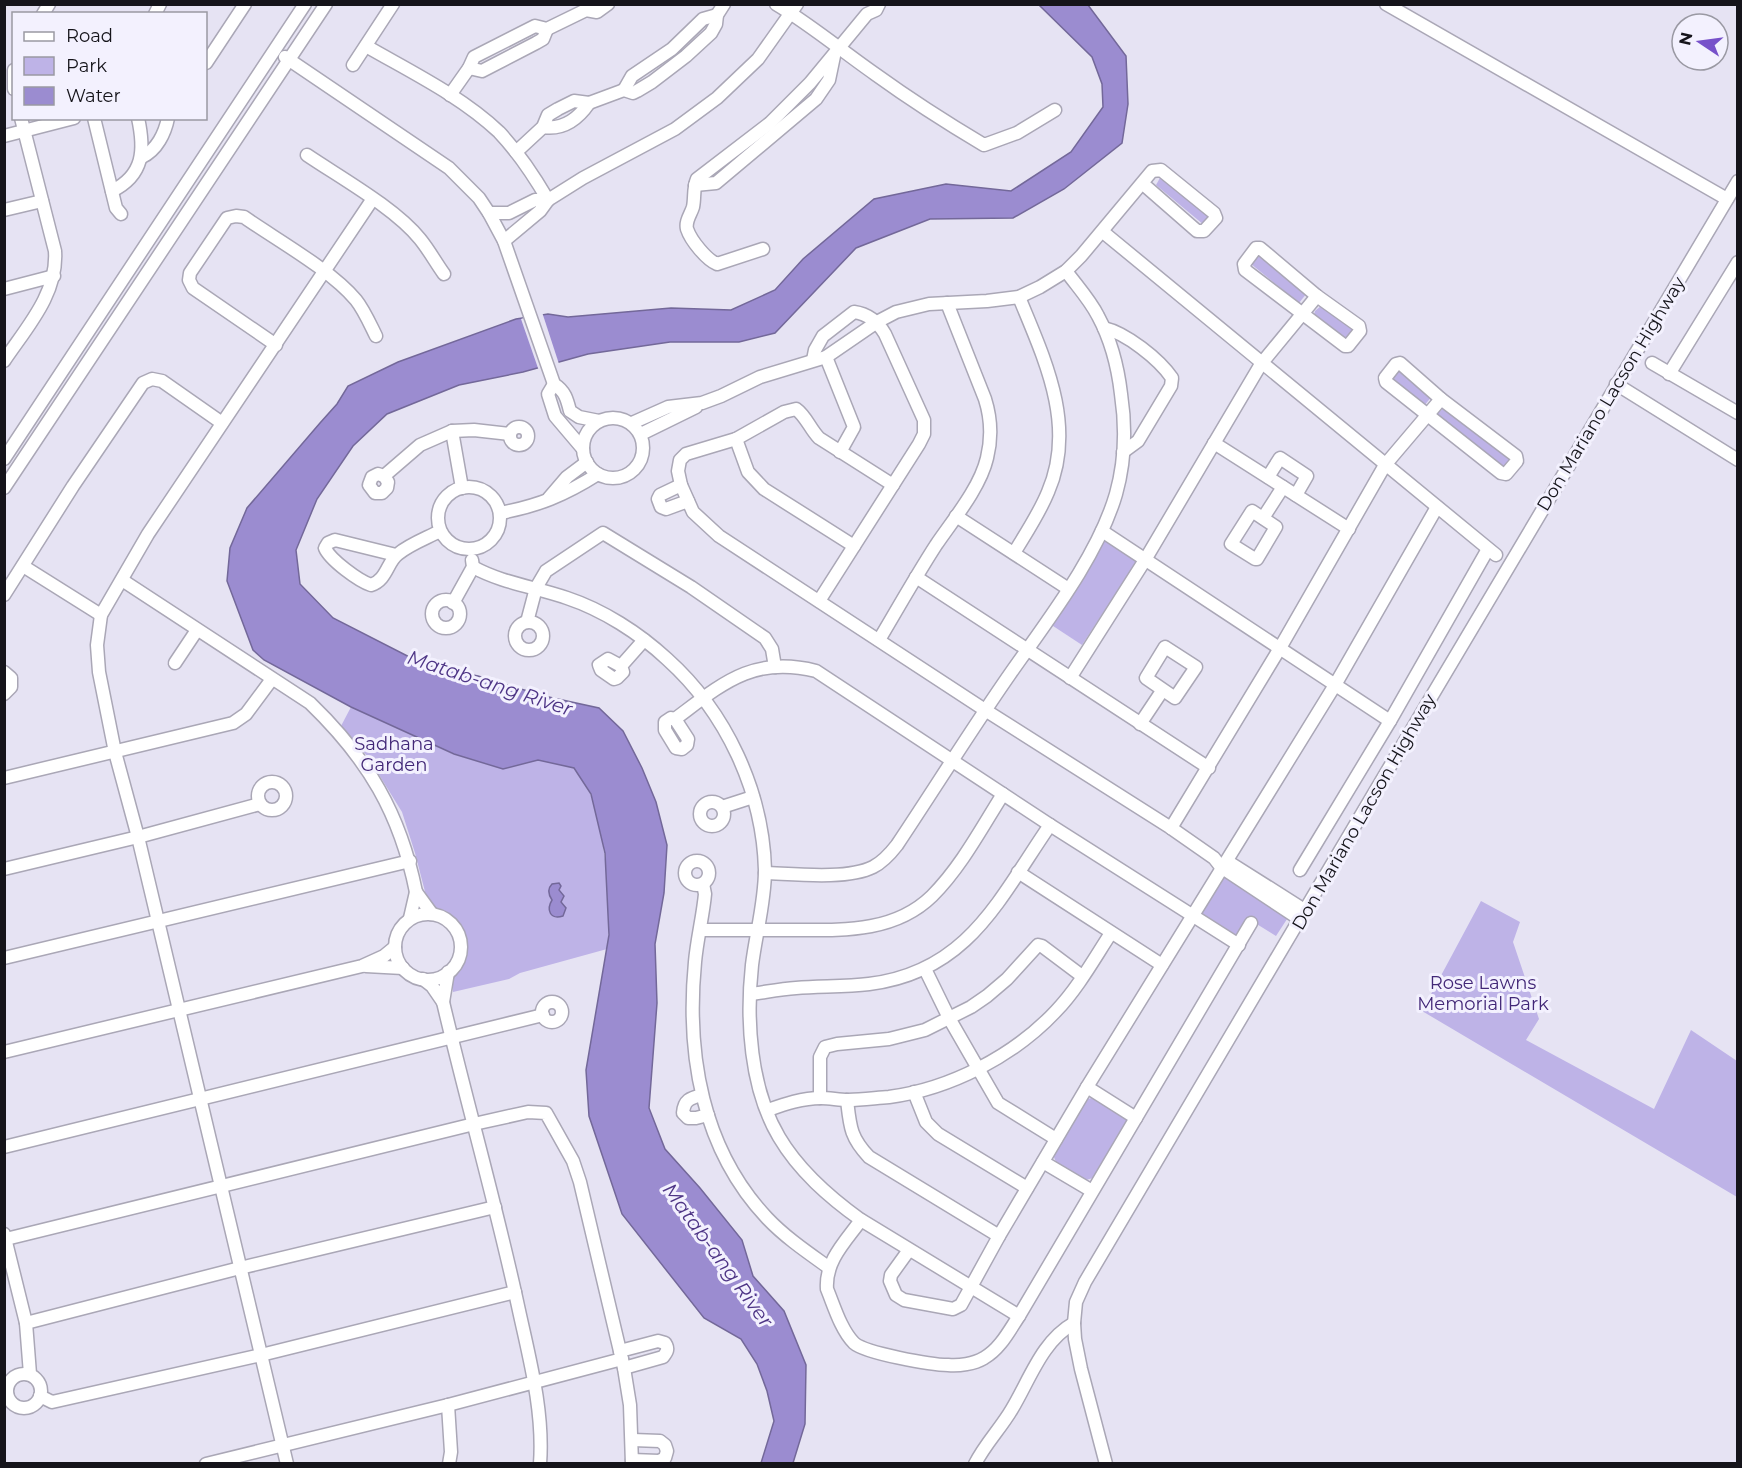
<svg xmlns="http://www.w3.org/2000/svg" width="1742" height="1468" viewBox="0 0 1742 1468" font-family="Montserrat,sans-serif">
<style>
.green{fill:#beb3e7}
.water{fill:#9b8cd0;stroke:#736899;stroke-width:1.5}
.pier{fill:#e6e3f3}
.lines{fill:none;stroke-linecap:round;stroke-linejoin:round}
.minor-casing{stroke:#aaa7b6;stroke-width:15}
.minor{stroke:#fff;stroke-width:12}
.labels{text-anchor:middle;stroke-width:6;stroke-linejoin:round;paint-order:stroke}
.street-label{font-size:18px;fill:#15141a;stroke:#f3f1fe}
.park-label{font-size:18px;fill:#422777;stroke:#f3f1fe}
.water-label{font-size:20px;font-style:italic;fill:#4e3586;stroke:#f3f1fe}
</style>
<rect width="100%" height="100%" fill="#e6e3f3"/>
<g class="green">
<polygon points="1161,176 1212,214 1204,225 1156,185"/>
<polygon points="1259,253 1307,293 1299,303 1251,264"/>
<polygon points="1322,305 1354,331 1346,341 1314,315 1315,311"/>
<polygon points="1400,370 1432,396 1424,406 1392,380 1393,376"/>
<polygon points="1445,407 1512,460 1504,470 1437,417 1438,413"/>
<polygon points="1104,540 1137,561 1082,645 1050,624"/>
<path d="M351,707L453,754L503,769L538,760L574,768C580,777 588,786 591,796C605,835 613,908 607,949L520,973L509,979L453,992L451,977C454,972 460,967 462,962C471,945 464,922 447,912C442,909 435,908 429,907L415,853L402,812L368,757L341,726Z"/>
<polygon points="1223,875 1289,916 1276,936 1247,918 1236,935 1200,912"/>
<polygon points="1481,901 1520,922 1513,942 1539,1019 1526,1040 1654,1109 1691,1030 1737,1061 1737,1197 1422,1011"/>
<polygon points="1095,1097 1124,1116 1127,1122 1093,1178 1086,1180 1056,1162 1053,1155 1088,1099"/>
</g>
<g class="water">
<polygon points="1039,5 1088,5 1126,56 1128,104 1122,143 1064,189 1013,218 930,219 856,248 775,333 739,342 670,342 588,354 523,372 459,385 387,414 353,446 317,499 296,550 300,584 333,618 425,665 478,676 544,696 599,708 623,731 642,768 656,802 667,845 664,893 655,944 657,1003 649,1108 665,1149 700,1188 742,1240 753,1276 784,1311 806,1365 805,1424 793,1463 761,1463 774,1421 767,1391 757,1364 741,1339 704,1318 622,1214 589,1116 586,1070 609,935 605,853 591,794 574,768 538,760 503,769 454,754 351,707 264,660 253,650 227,581 230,548 247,508 320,423 337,404 348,386 398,362 516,319 548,314 568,317 671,308 731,310 775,290 803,259 874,199 946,184 1011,191 1071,152 1103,107 1102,84 1092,57"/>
<path d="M559,883L561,886L559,890L564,896L561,902L566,908L563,916C550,920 546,910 552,900C548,894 547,889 552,884Z"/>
</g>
<polygon class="pier" points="542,312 559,364 539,371 521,319"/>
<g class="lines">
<defs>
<g id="minor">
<path d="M776,4C811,25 842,51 875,74C911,100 947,123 984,145L1017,133L1055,110"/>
<polyline points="1386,4 1727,199"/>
<polyline points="43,14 49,4"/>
<polyline points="155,14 160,4"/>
<path d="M366,46C411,72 461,96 499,132C518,152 534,176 548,200"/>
<path d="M285,57L449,168L479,198L489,213L504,241L554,384C565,391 567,399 570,411L579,417L599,421"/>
<polyline points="206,63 245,4"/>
<polyline points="353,65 393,4"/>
<polyline points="469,68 482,71 536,43 543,39 547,29"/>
<polyline points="14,70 14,89"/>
<polyline points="624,90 632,76 672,49 703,19 717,15"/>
<polyline points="450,95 469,68 474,57 535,26 547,29 586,10 597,12 608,4"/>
<polyline points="94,118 116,208 121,214"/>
<path d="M543,127C563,130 578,119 589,103"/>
<polyline points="4,136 74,118"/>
<polyline points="516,152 543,127 548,115 558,109 574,101 589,103 624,90 633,93 637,91 652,82 686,56 711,33 716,24 717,15 724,4"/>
<path d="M307,155C341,178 395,208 420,239C429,250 436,263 444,274"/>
<path d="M142,157C157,150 165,133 168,118"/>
<polyline points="695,185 716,183 816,99 829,80 834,56"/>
<path d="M112,191C144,175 145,150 138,118"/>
<polyline points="4,210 42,201"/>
<polyline points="489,213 509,213 535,200 548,200"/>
<polyline points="1103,232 1496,555"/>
<polyline points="504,241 540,211 548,200 583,178 675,129 717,98 758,59 797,4"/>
<polygon points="1256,248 1260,248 1317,296 1359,326 1360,331 1348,346 1345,346 1245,270 1244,264"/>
<path d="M763,249L717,264C707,260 691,241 687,229C685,221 691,214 693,207C695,198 693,188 697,179L770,123L810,83L867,14L876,10L879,4"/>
<polyline points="4,289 54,276"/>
<path d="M1104,328C1126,333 1159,359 1172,378L1171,386L1138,441L1123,452"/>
<path d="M276,345L193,288L189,280L190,273L227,218L236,216L244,217C277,240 331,270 356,300C364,310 370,324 376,336"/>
<polyline points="826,357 854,427 840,452"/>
<path d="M813,360L815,350L823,336L854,312C868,314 878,322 885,334L924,420V434L919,444L819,601"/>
<path d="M4,361C26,328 58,294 55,251L21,118"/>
<polygon points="1400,363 1441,399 1516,456 1517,461 1506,474 1501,473 1386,382 1385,378 1396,364"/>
<polyline points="1652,363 1738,413"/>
<polyline points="1669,374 1738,262"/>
<polyline points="554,384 548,394 555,416 583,449"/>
<polyline points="1616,384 1738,460"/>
<circle cx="613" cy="448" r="30"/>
<polyline points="632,423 668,407 702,403 721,396 760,377 826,357 877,322 896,312 929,304 987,301 1019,297 1040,287 1066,271 1081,256 1152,171 1161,170 1214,213 1216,218 1204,231 1197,231 1142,183"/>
<circle cx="519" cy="436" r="9"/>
<polyline points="641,434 696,407"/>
<polyline points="736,439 748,472 764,489 854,546"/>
<polyline points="1214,443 1349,529"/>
<polyline points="4,459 305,4"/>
<polyline points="384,476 388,482 387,488 382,493 375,493 369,485 372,477 378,474 384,476 420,445 452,431"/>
<polyline points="1268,477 1280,458 1307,476 1296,495"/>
<polyline points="681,485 660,495 658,499 661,507 666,509 688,501"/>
<path d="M893,485L819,438C810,429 806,416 796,409L784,412L736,439L686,454L680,460L678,471L681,485L693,512L719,536L985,710L1171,828L1214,858L1221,867L1301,920"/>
<circle cx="469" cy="518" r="31"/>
<polyline points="4,488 326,4"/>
<polyline points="462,488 452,431 474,430 510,434"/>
<polyline points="549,498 567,477 587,462"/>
<polygon points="1252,511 1276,527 1257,559 1255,559 1231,544"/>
<path d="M500,513C538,506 565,495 598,474"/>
<polyline points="956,516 1067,588"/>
<polyline points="1263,518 1283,487"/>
<polyline points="1102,531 1390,721"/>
<path d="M1014,553C1026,533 1039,514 1048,492C1077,425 1044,358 1019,297"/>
<path d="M396,555L335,540L328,543L325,548C330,560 359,581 371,585C387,580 387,562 398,554C410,544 427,538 440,531"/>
<polyline points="23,566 101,615"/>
<path d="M473,567C502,583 535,587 567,598C603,610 639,633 667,659C726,712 763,791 765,870C765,902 756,933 752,965C746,1020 750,1088 779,1137C799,1171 829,1197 861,1220L1019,1316"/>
<polyline points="916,577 1209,768"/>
<path d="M122,580L310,703C368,759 400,813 416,892"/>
<polyline points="4,595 73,486 143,383 152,379 162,381 222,423"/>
<circle cx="446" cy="614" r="14"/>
<polyline points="453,603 473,567 472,560"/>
<polyline points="527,622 536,588 546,571 603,533 691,587 765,638 772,649 775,667"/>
<circle cx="529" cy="636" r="14"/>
<path d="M879,640C898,608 916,576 936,545C953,520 980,488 987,458C992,438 991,418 985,399L947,303"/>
<polygon points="1165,647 1196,667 1175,698 1146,678"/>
<polyline points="175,663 197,630"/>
<polyline points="621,666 608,659 599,665 601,670 614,679 617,678 623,672 621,666 644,640"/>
<polyline points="4,672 11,678 11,687 4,694"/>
<polyline points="1070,678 1145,560 1261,364 1317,296"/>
<path d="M675,719L688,739L687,745L682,749L676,748L665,730V722L671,718L675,719C722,684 753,655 816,671L1050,825L1239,945"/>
<polyline points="1140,724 1162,691"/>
<polyline points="4,778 233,723 246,714 272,679"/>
<circle cx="272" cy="796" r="14"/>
<circle cx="712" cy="814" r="12"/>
<polyline points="722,807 753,797"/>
<polyline points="1171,828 1280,648 1385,465 1441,399"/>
<circle cx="697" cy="873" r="12"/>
<polyline points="1227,861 1306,911"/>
<polyline points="4,869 138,837 260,804"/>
<polyline points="1300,870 1390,721 1488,549"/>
<polyline points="1018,872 1162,965"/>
<path d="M765,873C794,874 847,880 873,867C883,862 890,854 897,845C935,788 971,730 1010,674C1047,621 1098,556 1116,494C1125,462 1126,427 1121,394C1118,368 1111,340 1098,316C1090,300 1077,286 1066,271"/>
<path d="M703,884L705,894C703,916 697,939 695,962C686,1054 702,1149 767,1218C785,1237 807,1252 828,1267"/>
<circle cx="428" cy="947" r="33"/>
<polyline points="410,918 416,892 432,914"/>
<path d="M701,930C730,930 759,930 788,930C839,930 893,934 932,896C961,867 981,829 1003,794"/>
<polyline points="4,958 410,861"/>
<polyline points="366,966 403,968"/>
<polyline points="925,969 949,1018 998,1103 1056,1139"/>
<polyline points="423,979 432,986 443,1002 448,972"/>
<path d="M751,994C766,992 781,989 796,988C820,986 845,987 869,984C968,972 999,899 1050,825"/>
<path d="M443,1002C467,1104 496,1204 518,1306C529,1357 544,1411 540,1464"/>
<circle cx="552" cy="1012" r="10"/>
<polyline points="4,1052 362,966 384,956 395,947"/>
<polyline points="1087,1087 1136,1118"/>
<polyline points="914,1092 926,1122 938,1134 1027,1188"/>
<path d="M702,1095C690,1098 684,1100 683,1113L688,1118H696L708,1115"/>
<polyline points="820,1098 820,1057 825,1047 837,1044 889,1039 925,1030 971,1007 987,996 1007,979 1038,945 1042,946 1082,976"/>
<path d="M847,1100C850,1126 850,1137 869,1157L999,1236"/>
<path d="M768,1110C785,1104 802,1098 821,1098C830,1098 839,1100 848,1100C861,1100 875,1098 889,1097C950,1089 1014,1056 1056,1011C1078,988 1094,959 1111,933"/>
<polyline points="4,1147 543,1015"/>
<polyline points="1043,1162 1092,1191"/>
<path d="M861,1220C845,1242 825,1261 827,1289C834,1306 841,1330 854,1343C865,1353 931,1365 948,1365C959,1366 974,1364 984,1358C1000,1349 1009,1331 1019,1316L1251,923"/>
<polyline points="4,1234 26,1323 30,1374"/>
<polyline points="6,1239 474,1124 528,1112 546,1113 573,1161 580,1182 624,1368 630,1405 632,1464"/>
<polyline points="909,1250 891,1275 890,1281 896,1295 904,1300 953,1309 961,1305 999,1236 1087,1087 1335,685 1437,507"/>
<polyline points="26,1323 240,1268 495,1207"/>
<path d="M620,1351L658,1341L665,1343C669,1349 667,1352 663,1357L624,1368"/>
<circle cx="24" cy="1391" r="17"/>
<polyline points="40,1396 52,1402 261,1355 515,1292"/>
<polyline points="448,1405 451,1452 449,1464"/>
<polyline points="632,1460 659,1461 665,1458 667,1451 665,1445 660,1441 633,1440"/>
<polyline points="206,1464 448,1405 622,1359"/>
<polyline points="287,1464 138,837 115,752 99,672 97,645 101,615 148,534 372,200"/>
<path d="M975,1464C985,1444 1001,1428 1012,1409C1030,1379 1042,1341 1074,1323"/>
<path d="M1106,1464L1081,1369L1075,1339L1074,1323L1076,1302L1085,1282C1303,915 1518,547 1738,181"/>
</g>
</defs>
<use href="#minor" class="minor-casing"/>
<use href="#minor" class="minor"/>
</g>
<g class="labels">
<g class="street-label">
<text transform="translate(1611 394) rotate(-59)" y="6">Don Mariano Lacson Highway</text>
<text transform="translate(1364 812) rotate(-60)" y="6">Don Mariano Lacson Highway</text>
</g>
<g class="park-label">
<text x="394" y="750">Sadhana<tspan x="394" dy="21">Garden</tspan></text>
<text x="1483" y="989">Rose Lawns<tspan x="1483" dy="21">Memorial Park</tspan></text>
</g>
<g class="water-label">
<text transform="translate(490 683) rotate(18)" y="7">Matab-ang River</text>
<text transform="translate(718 1255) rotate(54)" y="7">Matab-ang River</text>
</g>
</g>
<rect width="1742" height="1468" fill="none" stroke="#15141a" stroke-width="12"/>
<rect x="12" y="12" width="195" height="108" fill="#f3f1fe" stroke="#9a99a3" stroke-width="1.5"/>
<rect x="24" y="32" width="30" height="9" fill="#ffffff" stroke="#9a99a3" stroke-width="1.5"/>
<text x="66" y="42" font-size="18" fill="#15141a">Road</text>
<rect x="24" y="57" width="30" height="18" fill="#beb3e7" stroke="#9a99a3" stroke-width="1.5"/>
<text x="66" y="72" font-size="18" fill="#15141a">Park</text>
<rect x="24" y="87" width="30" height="18" fill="#9b8cd0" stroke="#9a99a3" stroke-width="1.5"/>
<text x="66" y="102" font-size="18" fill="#15141a">Water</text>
<g transform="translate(1700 42) rotate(283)"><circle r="28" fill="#f3f1fe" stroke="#9a99a3" stroke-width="1.5"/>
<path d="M0-4.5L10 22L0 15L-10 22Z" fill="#7751ca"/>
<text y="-9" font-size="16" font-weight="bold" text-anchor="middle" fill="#15141a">N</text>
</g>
</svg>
